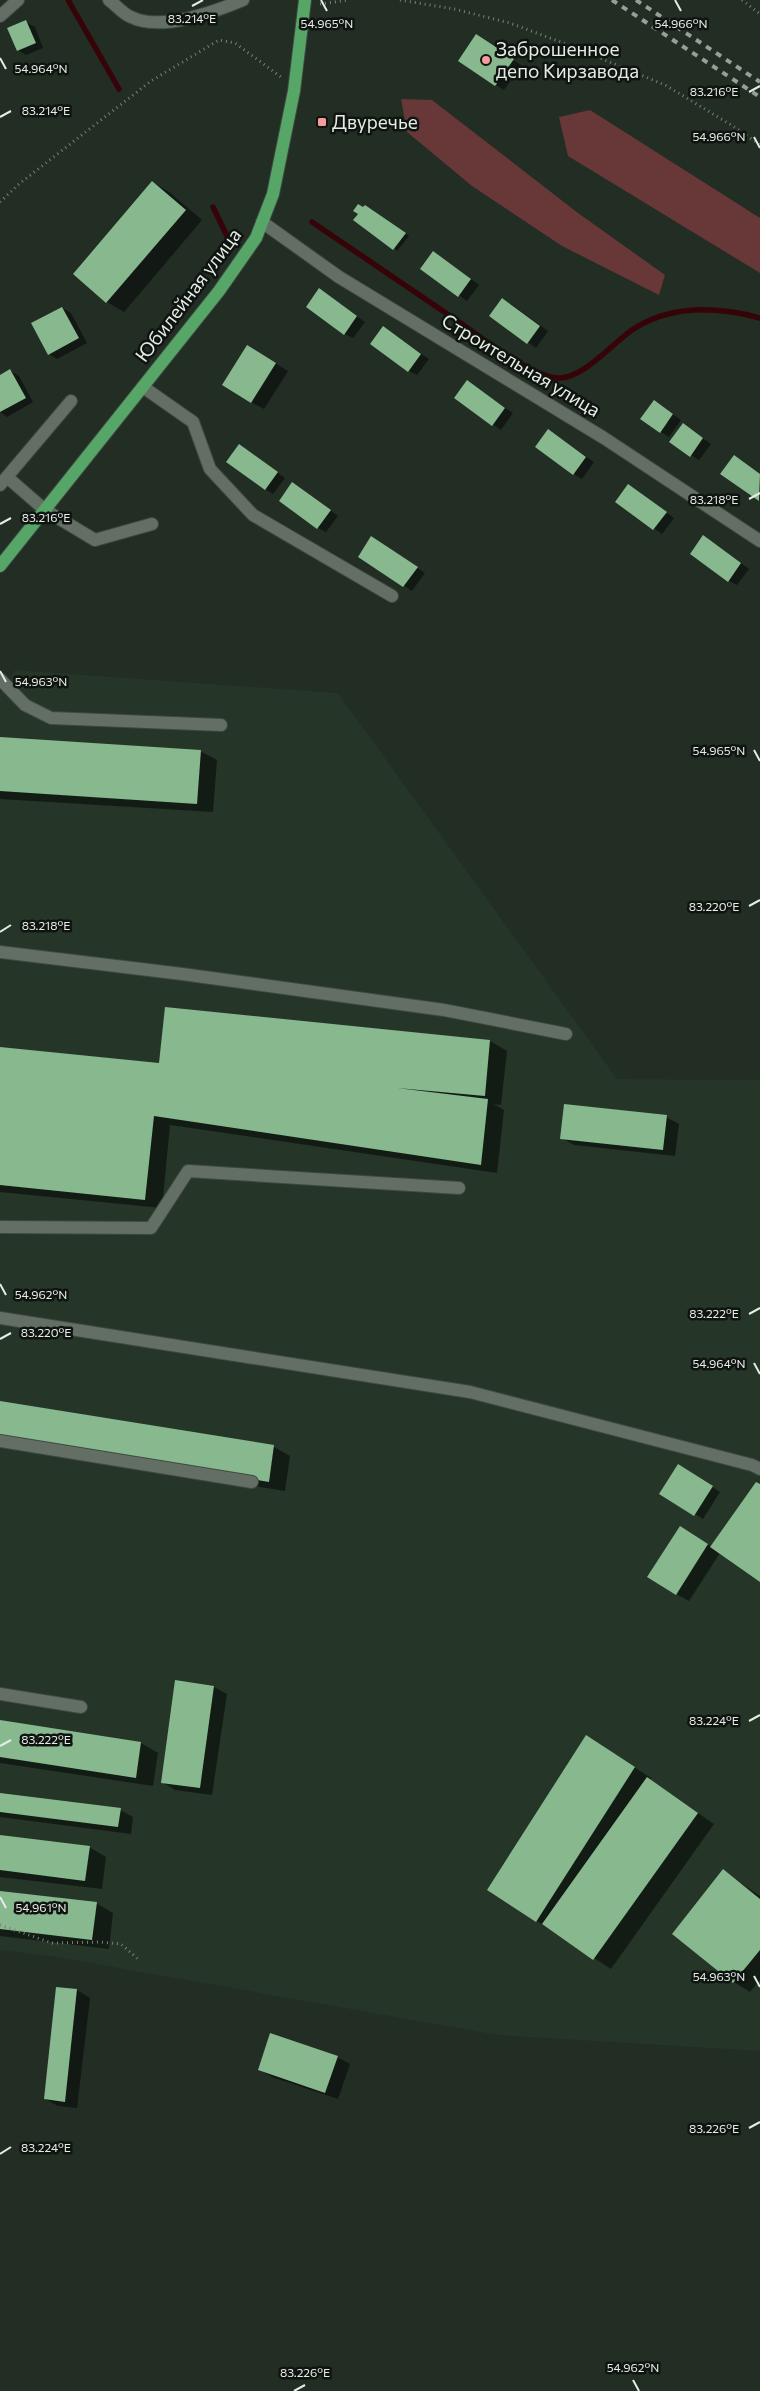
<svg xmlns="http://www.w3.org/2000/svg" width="760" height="2391" viewBox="0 0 760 2391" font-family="Commissioner,sans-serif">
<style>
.built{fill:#253527}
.green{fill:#683738}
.shadow{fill:#0007}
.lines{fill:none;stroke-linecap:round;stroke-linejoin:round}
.stream{stroke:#360309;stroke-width:5.5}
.building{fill:#87b88e}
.minor-casing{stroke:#404941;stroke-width:14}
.major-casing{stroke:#404941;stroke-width:14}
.path{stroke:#778179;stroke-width:3;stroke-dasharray:1 4;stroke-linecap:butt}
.minor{stroke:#636f65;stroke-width:12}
.major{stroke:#55a667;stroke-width:12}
.rail{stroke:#969f98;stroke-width:4;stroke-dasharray:6 6;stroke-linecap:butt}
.ticks{fill:none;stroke:#e5ece6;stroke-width:2}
.poi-dot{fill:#f59b9b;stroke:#0f1410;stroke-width:2}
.labels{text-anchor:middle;stroke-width:5;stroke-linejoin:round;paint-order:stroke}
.poi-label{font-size:19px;fill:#e5ece6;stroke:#0f1410;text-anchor:start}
.street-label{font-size:19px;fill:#e5ece6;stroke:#0f1410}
.ticks-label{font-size:12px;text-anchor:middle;fill:#e5ece6;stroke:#0f1410;stroke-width:5;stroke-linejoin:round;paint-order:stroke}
</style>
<rect width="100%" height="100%" fill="#222d24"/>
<polygon class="built" points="15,670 338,693 617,1079 760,1080 760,2051 497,2035 56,1957 0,1950 0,692"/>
<g class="green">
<polygon points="401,99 432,100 578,213 665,275 659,295 562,246 472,186 407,132"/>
<polygon points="590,110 760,218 760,273 568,156 559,117"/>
</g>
<g class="shadow">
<polygon points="26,22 35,27 43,48 26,55 18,50"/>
<polygon points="485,41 521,65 504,90 460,61"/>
<polygon points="152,182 169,192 202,220 124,312 107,302 74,274"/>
<polygon points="363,208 369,208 409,236 397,251"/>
<polygon points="442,258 479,285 467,301 422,269"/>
<polygon points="328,295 365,322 353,338 345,334"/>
<polygon points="511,304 548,331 536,348 491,316"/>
<polygon points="62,308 71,313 87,343 57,359 49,354"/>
<polygon points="383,327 429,359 417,375 409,371"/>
<polygon points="260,354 288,371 264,409 251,402"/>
<polygon points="10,371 19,376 33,402 7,417 0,412 0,377"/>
<polygon points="467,382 513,413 501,430 456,398"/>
<polygon points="662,407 681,420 669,437 661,432"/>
<polygon points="548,430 594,462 582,479 574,474"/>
<polygon points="691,430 711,444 699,460 691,455"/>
<polygon points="248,451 285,478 273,494 265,489"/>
<polygon points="742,462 760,475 760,501 722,473"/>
<polygon points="301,489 338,516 326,532 318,528"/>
<polygon points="637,491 674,518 662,534 617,502"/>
<polygon points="712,542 749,569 737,585 729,581"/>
<polygon points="380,543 425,573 412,591 360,556"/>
<polygon points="0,738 200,751 217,760 213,812 0,799"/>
<polygon points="166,1009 490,1041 507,1051 501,1105 494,1104 504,1110 497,1173 170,1125 162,1208 0,1192 0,1048 160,1065"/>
<polygon points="666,1117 679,1124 675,1156 574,1145 562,1138"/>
<polygon points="0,1402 274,1447 290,1456 285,1491 0,1444"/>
<polygon points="686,1470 720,1492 703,1519 661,1493"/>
<polygon points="760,1485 760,1581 720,1553 689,1601 676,1594 693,1535 712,1547"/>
<polygon points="176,1682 214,1687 227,1694 212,1795 175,1790 162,1782"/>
<polygon points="0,1722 141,1743 158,1753 153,1786 0,1763"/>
<polygon points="603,1747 651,1778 650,1780 714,1824 611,1969 537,1921"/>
<polygon points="0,1794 120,1810 133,1817 131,1834 0,1817"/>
<polygon points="0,1836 89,1847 106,1857 102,1889 0,1877"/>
<polygon points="723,1871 760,1896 760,1980 750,1992 734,1982 673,1934"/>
<polygon points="0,1892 96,1903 113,1913 109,1949 0,1936"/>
<polygon points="57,1988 77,1990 90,1998 77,2108 58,2106 45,2099"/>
<polygon points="337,2057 350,2064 338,2099 272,2077 260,2070"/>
</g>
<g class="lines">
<g class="stream">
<polyline points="68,0 119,89"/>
<polyline points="213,207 229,240"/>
<path d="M312,222C361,255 410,289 459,322C482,338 530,376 557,378C583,380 614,341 635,328C674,304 719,307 760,318"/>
</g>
</g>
<g class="building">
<polygon points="26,20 36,43 17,51 7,28"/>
<polygon points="476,34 514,59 495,86 458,61"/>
<polygon points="152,181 186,210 106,303 73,274"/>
<polygon points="358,204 363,207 365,205 406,233 393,250 353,220 358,214 353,211"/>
<polygon points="433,251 471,279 458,297 420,269"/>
<polygon points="319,288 357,316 344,335 306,307"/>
<polygon points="502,298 540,326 527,344 489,316"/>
<polygon points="62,307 79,338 48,355 31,323"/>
<polygon points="383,326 421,354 408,372 370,344"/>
<polygon points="247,345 276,363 251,403 222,385"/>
<polygon points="10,369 26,398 0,412 0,375"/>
<polygon points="467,380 505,408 492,426 454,398"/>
<polygon points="654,400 673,414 660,433 640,419"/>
<polygon points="683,423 703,438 690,457 669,442"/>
<polygon points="548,429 586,457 573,475 535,447"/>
<polygon points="239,444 278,472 265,490 226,462"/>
<polygon points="734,455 760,474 759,501 720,474"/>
<polygon points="292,482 331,510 317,529 279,501"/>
<polygon points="628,484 667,512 653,530 615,502"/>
<polygon points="703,535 741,563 728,582 690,554"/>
<polygon points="371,536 418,567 403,587 358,557"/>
<polygon points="0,737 201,750 197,804 0,791"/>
<polygon points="165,1007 490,1040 485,1096 397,1088 488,1099 481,1165 154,1116 145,1200 0,1185 0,1047 159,1063"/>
<polygon points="564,1104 667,1115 663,1150 560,1139"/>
<polygon points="0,1401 274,1445 269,1482 0,1438"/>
<polygon points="678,1464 713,1486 694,1516 659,1494"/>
<polygon points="756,1482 760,1484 760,1582 710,1547"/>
<polygon points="680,1526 708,1544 676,1595 647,1577"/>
<polygon points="175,1680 214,1686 200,1788 161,1783"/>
<polygon points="0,1720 141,1742 136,1778 0,1757"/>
<polygon points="586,1735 635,1767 536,1922 487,1890"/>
<polygon points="647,1777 698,1813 593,1960 542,1924"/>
<polygon points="0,1793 121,1808 118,1827 0,1812"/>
<polygon points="0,1835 90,1846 85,1881 0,1870"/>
<polygon points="723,1869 760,1899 760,1950 733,1983 672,1934"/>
<polygon points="0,1891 97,1902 92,1940 0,1929"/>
<polygon points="56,1987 77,1989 65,2102 44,2099"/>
<polygon points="270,2033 338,2056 325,2093 258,2070"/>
</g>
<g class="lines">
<defs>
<g id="minor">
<path d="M109,0C116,5 123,14 131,17C161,32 214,12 243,0"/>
<polyline points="0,16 18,0"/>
<polyline points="262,222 339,277 604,438 760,541"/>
<polyline points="143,387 193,422 210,469 253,515 392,596"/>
<polyline points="7,477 45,510 95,540 152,524"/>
<polyline points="0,485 71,401"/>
<polyline points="0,679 25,705 51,718 221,725"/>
<polyline points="0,952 182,974 444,1010 566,1034"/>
<polyline points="0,1227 151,1228 188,1171 459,1188"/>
<polyline points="0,1318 470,1392 752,1465 760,1469"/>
<polyline points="0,1441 252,1482"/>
<polyline points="0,1694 81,1707"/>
</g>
<polyline id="major" points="0,566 219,291 256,238 273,194 294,91 305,0"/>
</defs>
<use href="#minor" class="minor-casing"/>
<use href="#major" class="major-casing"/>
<g class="path">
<polyline points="400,0 454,9 510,23 566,44 665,85 733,126 760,145"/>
<polyline points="742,0 760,14"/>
<polyline points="320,4 349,0"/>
<polyline points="0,202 19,184 151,81 219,40 235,43 281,77"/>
<polyline points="0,1925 52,1943 100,1942 121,1944 138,1959"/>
</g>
<use href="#minor" class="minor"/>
<use href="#major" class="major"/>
<g class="rail">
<polyline points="612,0 760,97"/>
<polyline points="636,0 760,82"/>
</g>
</g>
<path class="ticks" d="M321,0L327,11M675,0L681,11M192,6L203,0M0,58L6,69M749,92L760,86M0,117L11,111M754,137L760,148M749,499L760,493M0,524L11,518M0,671L6,682M754,750L760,761M749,906L760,900M0,932L11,925M0,1284L6,1295M749,1314L760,1308M0,1339L11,1333M754,1363L760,1374M749,1721L760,1715M0,1746L11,1740M0,1897L6,1908M754,1976L760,1987M749,2128L760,2122M0,2154L11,2147M633,2380L639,2391M294,2391L305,2385"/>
<g class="poi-dot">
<circle cx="486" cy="60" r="5"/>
<rect x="317" y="117" width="10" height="10" rx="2.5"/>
</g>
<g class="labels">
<g class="poi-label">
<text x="496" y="56">Заброшенное<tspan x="496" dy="22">депо Кирзавода</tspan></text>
<text x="332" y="129">Двуречье</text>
</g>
<g class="street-label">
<text transform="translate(188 295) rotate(-53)" y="7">Юбилейная улица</text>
<text transform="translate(521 365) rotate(31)" y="7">Строительная улица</text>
</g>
</g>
<g class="ticks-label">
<text x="192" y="23">83.214°E</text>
<text x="327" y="28">54.965°N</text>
<text x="681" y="28">54.966°N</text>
<text x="41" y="73">54.964°N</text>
<text x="714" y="96">83.216°E</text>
<text x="46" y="115">83.214°E</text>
<text x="719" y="141">54.966°N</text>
<text x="714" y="504">83.218°E</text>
<text x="46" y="522">83.216°E</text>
<text x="41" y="686">54.963°N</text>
<text x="719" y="755">54.965°N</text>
<text x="714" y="911">83.220°E</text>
<text x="46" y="930">83.218°E</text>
<text x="41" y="1299">54.962°N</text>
<text x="714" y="1318">83.222°E</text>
<text x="46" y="1337">83.220°E</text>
<text x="719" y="1368">54.964°N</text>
<text x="714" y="1725">83.224°E</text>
<text x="46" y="1744">83.222°E</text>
<text x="41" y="1912">54.961°N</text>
<text x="719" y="1981">54.963°N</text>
<text x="714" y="2133">83.226°E</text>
<text x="46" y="2152">83.224°E</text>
<text x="633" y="2372">54.962°N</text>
<text x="305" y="2377">83.226°E</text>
</g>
</svg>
